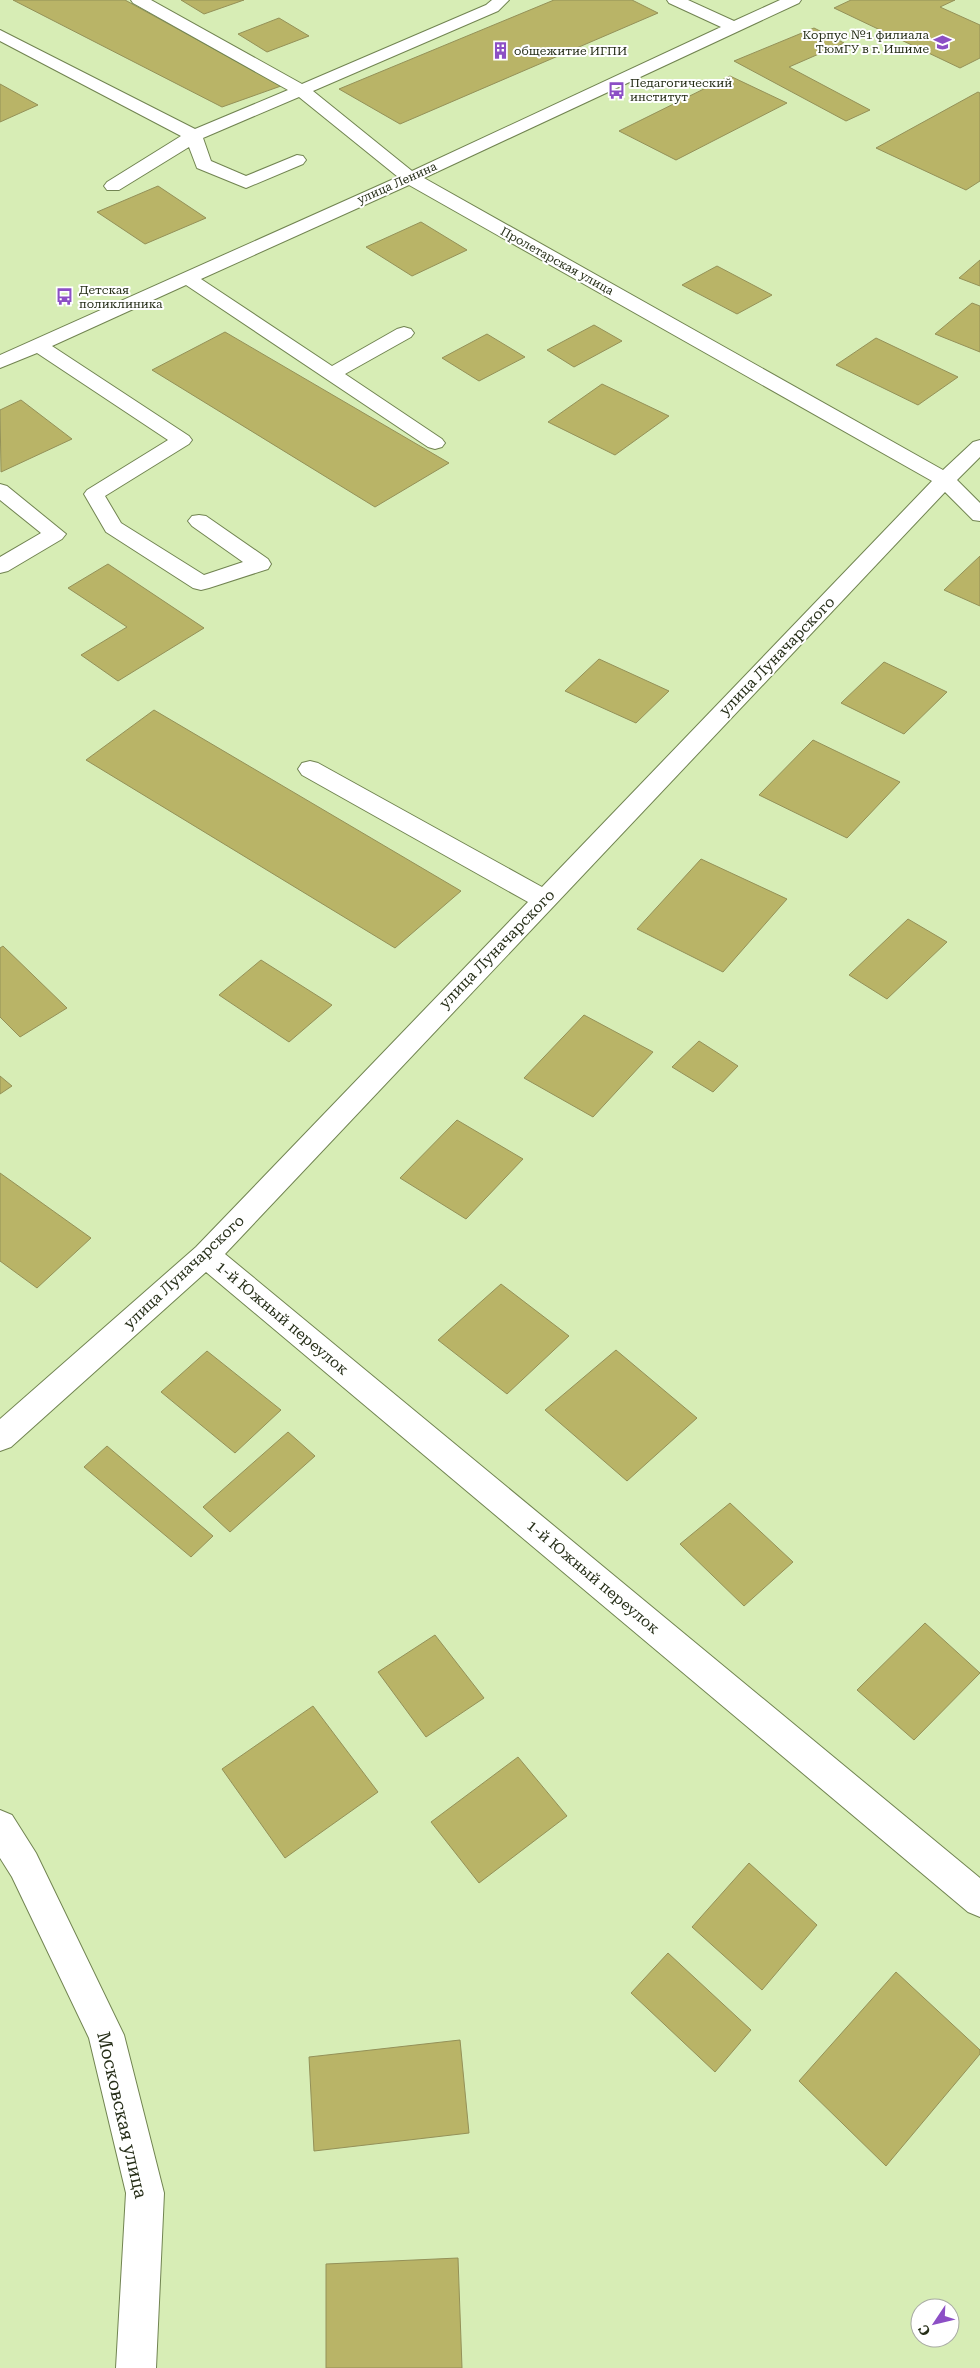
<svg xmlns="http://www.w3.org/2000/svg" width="980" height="2368" viewBox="0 0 980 2368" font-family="'Roboto Serif',serif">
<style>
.building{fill:#b9b467;stroke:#949158}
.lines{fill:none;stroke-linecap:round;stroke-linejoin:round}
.minor-casing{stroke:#718451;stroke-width:2}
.minor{fill:#fff;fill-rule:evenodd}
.labels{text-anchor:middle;stroke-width:4;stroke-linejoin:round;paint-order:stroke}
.far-poi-label{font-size:12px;fill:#262e18;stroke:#fff;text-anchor:start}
.far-street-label{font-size:12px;fill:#262e18;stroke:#fff}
.street-label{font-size:15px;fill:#262e18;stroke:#fff}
.near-street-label{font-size:18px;fill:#262e18;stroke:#fff}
</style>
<rect width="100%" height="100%" fill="#d7edb5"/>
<g class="building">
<polygon points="13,0 125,0 281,86 222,107"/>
<polygon points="181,0 244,0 204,14"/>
<polygon points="554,0 632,0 658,13 400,124 339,89"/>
<polygon points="851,0 955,0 940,7 980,25 980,58 960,68 834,8"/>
<polygon points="279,18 309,36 267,52 238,34"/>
<polygon points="814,28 844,43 789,67 870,110 846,121 734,61"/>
<polygon points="730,76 787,103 676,160 619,131"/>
<polygon points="0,84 38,105 0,122"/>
<polygon points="978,92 980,93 980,181 966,190 876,148"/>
<polygon points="158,186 206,218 145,244 97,212"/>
<polygon points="421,222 467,250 412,276 366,247"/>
<polygon points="980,260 980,286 959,278"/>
<polygon points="717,266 772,295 737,314 682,285"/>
<polygon points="972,303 980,306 980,352 935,334"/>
<polygon points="594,325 622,341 574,367 547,350"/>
<polygon points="225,332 449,463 375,507 152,370"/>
<polygon points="487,334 525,357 479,381 442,358"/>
<polygon points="876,338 958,377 918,405 836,365"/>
<polygon points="602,384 669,416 615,455 548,422"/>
<polygon points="21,400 72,439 1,472 0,410"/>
<polygon points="980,556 980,606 944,590"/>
<polygon points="108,564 204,628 118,681 81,655 127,627 68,588"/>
<polygon points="599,659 669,691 636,723 565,691"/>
<polygon points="884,662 947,692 904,734 841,703"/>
<polygon points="154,710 461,891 395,948 86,760"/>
<polygon points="813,740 900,782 847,838 759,795"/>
<polygon points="701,859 787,899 723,972 637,929"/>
<polygon points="908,919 947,942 887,999 849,975"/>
<polygon points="3,946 67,1008 20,1037 0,1017 0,948"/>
<polygon points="261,960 332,1005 289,1042 219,995"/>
<polygon points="584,1015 653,1052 593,1117 524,1078"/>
<polygon points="699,1041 738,1066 713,1092 672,1067"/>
<polygon points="0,1076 12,1086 0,1094"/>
<polygon points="457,1120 523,1159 466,1219 400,1178"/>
<polygon points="0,1173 91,1238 37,1288 0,1261"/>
<polygon points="501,1284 569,1336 507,1394 438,1340"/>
<polygon points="616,1350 697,1418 627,1481 545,1410"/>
<polygon points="207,1351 281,1410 235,1453 161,1392"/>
<polygon points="288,1432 315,1456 230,1532 203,1507"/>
<polygon points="107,1446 213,1536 191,1557 84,1467"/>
<polygon points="730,1503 793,1562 744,1606 680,1544"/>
<polygon points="925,1623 980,1673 914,1740 857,1690"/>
<polygon points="435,1635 484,1698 426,1737 378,1672"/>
<polygon points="313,1706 378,1792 285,1858 222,1769"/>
<polygon points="518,1757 567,1816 479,1883 431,1822"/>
<polygon points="749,1863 817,1925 762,1990 692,1927"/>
<polygon points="668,1953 751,2030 715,2072 631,1993"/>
<polygon points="896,1972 980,2050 980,2054 886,2166 799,2081"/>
<polygon points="460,2040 469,2133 314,2151 309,2057"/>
<polygon points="458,2258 462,2368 326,2368 326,2264"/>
</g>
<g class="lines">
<defs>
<g id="minor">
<polygon points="131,0 151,0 302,84 486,5 492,0 509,0 498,11 313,91 412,171 721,27 669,3 667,0 688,0 734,21 780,0 801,0 799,3 424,178 943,470 973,442 980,440 980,457 957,480 980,503 980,521 973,520 945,492 225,1254 980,1878 980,1917 968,1912 206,1272 11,1447 0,1451 0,1419 196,1247 528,902 302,775 298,769 302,763 310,761 318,763 542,887 932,481 409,185 201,279 332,366 397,329 404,327 411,329 414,333 411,337 345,374 442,439 445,443 442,447 435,449 428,447 186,285 52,346 189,436 192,440 189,444 105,496 121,523 204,575 243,562 192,526 188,521 192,516 199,515 206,516 268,559 271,564 268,569 209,588 201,590 193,588 106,532 84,494 87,490 168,440 37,353 0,368 0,355 398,177 299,97 203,138 211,161 246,176 297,155 303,156 306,160 303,164 246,188 197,168 189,147 119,190 107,190 104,186 107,182 181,136 0,41 0,30 195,129 288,90 133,3"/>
<polygon points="0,484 7,486 66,534 62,539 8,571 0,573 0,557 41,533 0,500"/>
<polygon points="0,1810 12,1815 36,1853 124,2035 164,2193 156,2368 116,2368 126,2193 89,2038 12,1877 0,1858"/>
</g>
</defs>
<use href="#minor" class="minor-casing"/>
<use href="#minor" class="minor"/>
</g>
<defs>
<symbol id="university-bare" viewBox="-9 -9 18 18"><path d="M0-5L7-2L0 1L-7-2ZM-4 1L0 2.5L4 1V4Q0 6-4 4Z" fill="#8c4fc5" stroke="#fff" stroke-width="2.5" paint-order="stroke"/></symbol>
<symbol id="building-bare" viewBox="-9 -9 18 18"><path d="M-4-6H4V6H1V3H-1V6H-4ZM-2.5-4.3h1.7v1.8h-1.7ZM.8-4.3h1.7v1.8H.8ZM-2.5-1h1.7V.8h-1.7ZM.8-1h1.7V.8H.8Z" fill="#8c4fc5" stroke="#fff" stroke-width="2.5" paint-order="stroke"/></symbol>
<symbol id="bus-bare" viewBox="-9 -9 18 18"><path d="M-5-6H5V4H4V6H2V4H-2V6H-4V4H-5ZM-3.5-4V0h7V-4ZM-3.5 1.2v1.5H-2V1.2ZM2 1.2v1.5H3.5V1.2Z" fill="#8c4fc5" stroke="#fff" stroke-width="2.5" paint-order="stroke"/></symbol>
</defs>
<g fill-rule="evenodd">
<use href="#university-bare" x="930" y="30" width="25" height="25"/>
<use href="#building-bare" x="488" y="38" width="25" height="25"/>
<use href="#bus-bare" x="604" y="78" width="25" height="25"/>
<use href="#bus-bare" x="52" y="284" width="25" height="25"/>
</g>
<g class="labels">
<g class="far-poi-label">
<text x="929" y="39" text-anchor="end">Корпус №1 филиала<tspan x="929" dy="14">ТюмГУ в г. Ишиме</tspan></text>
<text x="514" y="55">общежитие ИГПИ</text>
<text x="630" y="87">Педагогический<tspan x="630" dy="14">институт</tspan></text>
<text x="79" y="294">Детская<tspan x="79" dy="14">поликлиника</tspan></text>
</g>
<g class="far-street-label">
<text transform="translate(397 183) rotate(-24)" y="4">улица Ленина</text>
<text transform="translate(557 261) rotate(29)" y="4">Пролетарская улица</text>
</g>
<g class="street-label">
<text transform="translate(777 656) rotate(-46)" y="5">улица Луначарского</text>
<text transform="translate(497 949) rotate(-46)" y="5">улица Луначарского</text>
<text transform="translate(184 1272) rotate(-43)" y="5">улица Луначарского</text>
<text transform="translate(282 1318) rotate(40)" y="5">1-й Южный переулок</text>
<text transform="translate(593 1577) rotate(40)" y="5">1-й Южный переулок</text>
</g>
<g class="near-street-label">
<text transform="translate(122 2115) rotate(77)" y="6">Московская улица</text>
</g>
</g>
<g transform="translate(935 2323) rotate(235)"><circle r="24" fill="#ffffff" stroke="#a8aba3"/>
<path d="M0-4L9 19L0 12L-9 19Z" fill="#8c4fc5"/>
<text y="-8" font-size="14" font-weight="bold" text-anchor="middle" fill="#262e18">С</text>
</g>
</svg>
